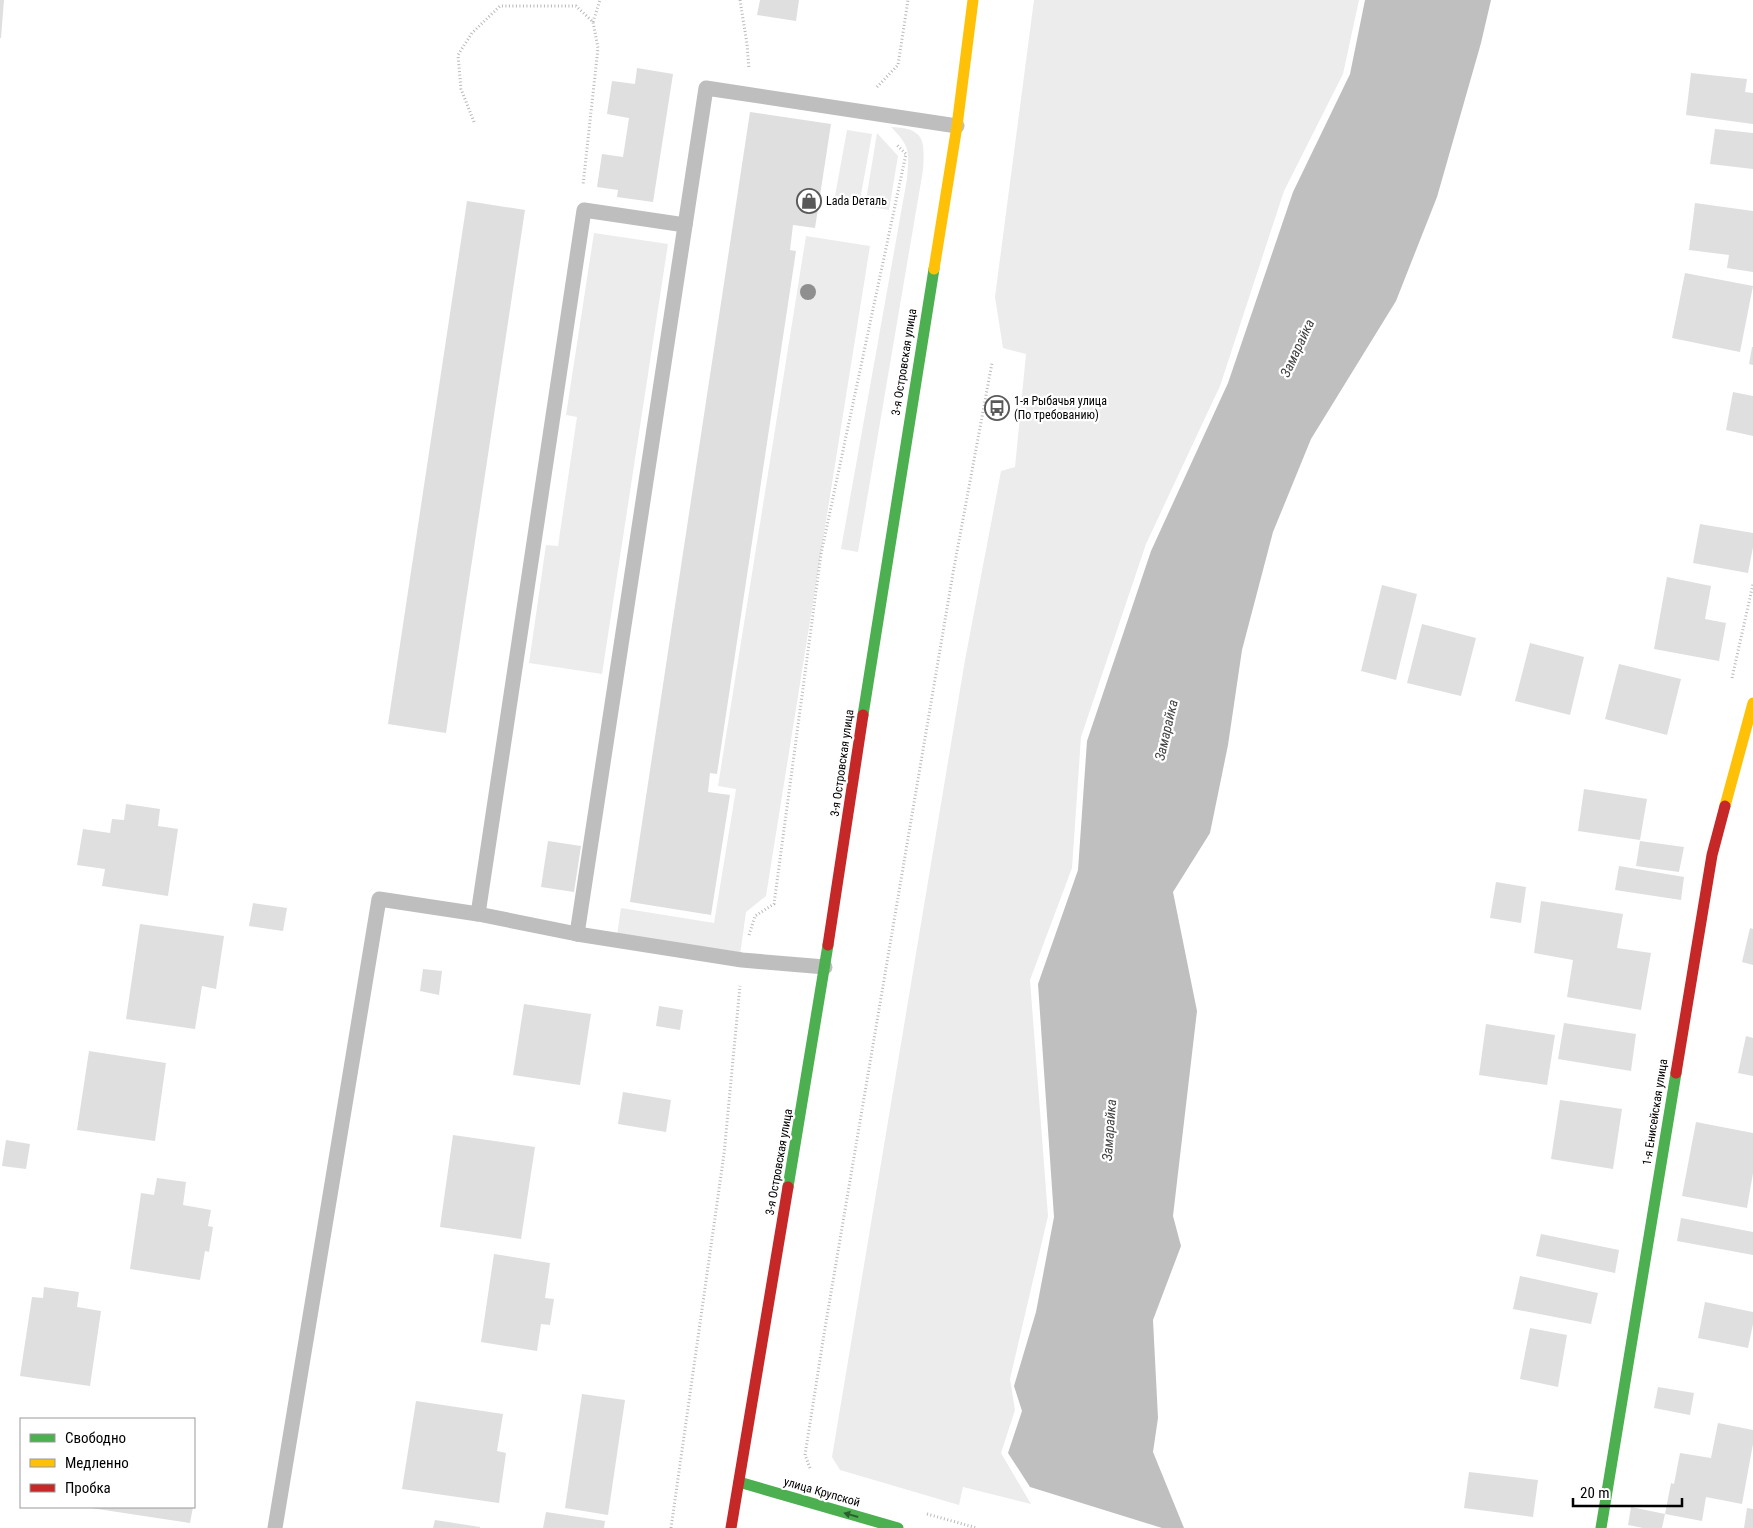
<svg xmlns="http://www.w3.org/2000/svg" width="1753" height="1528" viewBox="0 0 1753 1528" font-family="'Roboto Condensed',sans-serif">
<style>
.green{fill:#ececec}
.water{fill:#bfbfbf}
.building{fill:#dfdfdf}
.lines{fill:none;stroke-linecap:round;stroke-linejoin:round}
.path{stroke:#b9b9b9;stroke-width:3;stroke-dasharray:1 2.5;stroke-linecap:butt}
.lane{stroke:#bebebe;stroke-width:15}
.fast{stroke:#4caf50;stroke-width:11}
.slow{stroke:#ffc107;stroke-width:11}
.jam{stroke:#c62828;stroke-width:11}
.tree{fill:#8f8f8f}
.oneway{fill:#2a602c}
.labels{text-anchor:middle;stroke-width:4.5;stroke-linejoin:round;paint-order:stroke}
.poi-label{font-size:12px;fill:#000;stroke:#fff;text-anchor:start}
.street-label{font-size:12px;fill:#000;stroke:#fff}
.water-label{font-size:14px;font-style:italic;fill:#444;stroke:#fff}
</style>
<rect width="100%" height="100%" fill="#fff"/>
<g class="green">
<polygon points="1034,0 1359,0 1343,74 1284,191 1220,386 1146,544 1081,737 1072,868 1030,980 1048,1216 1010,1379 1015,1410 1001,1453 1031,1504 963,1487 959,1505 840,1470 832,1457 965,660 1001,471 1015,467 1026,354 1003,348 995,297"/>
<path d="M891,127C925,128 925,141 923,170L858,552L841,549L907,179C909,152 911,147 891,127Z"/>
<polygon points="847,130 872,134 860,200 835,196"/>
<polygon points="877,133 898,156 889,210 865,206"/>
<polygon points="594,233 668,244 602,674 529,663 546,545 558,546 577,417 566,415"/>
<polygon points="806,236 870,246 766,896 746,912 740,955 617,935 621,908 714,923 736,789 718,786"/>
</g>
<polygon class="water" points="1365,0 1491,0 1481,43 1437,197 1396,301 1311,439 1273,532 1242,650 1228,745 1210,833 1173,892 1197,1011 1173,1216 1181,1246 1153,1320 1158,1418 1153,1452 1184,1528 1162,1528 1030,1487 1008,1453 1022,1411 1014,1386 1036,1312 1054,1217 1038,984 1078,870 1087,741 1151,551 1228,383 1293,192 1350,74"/>
<g class="building">
<polygon points="0,0 4,0 1,38 0,38"/>
<polygon points="760,0 799,0 796,21 757,15"/>
<polygon points="637,68 673,74 653,202 617,197 618,190 597,187 602,154 623,157 629,118 607,114 612,81 635,84"/>
<polygon points="1691,73 1747,79 1745,92 1753,93 1753,124 1686,115"/>
<polygon points="750,112 831,124 815,228 793,225 790,250 796,251 717,774 710,773 708,792 730,795 711,915 630,902"/>
<polygon points="1715,129 1753,133 1753,169 1710,164"/>
<polygon points="467,201 525,210 446,733 388,724"/>
<polygon points="1695,203 1753,211 1753,272 1727,268 1729,255 1689,250"/>
<polygon points="1685,273 1753,286 1740,352 1672,338"/>
<polygon points="1752,347 1753,347 1753,365 1749,364"/>
<polygon points="1733,392 1753,396 1753,436 1726,430"/>
<polygon points="1700,524 1753,533 1753,547 1748,573 1693,563"/>
<polygon points="1667,577 1711,586 1705,619 1726,623 1719,661 1654,649"/>
<polygon points="1382,585 1417,594 1396,680 1361,671"/>
<polygon points="1422,624 1476,638 1461,696 1407,683"/>
<polygon points="1530,643 1584,657 1570,715 1515,701"/>
<polygon points="1619,664 1681,679 1667,735 1605,719"/>
<polygon points="1584,789 1647,799 1640,840 1578,831"/>
<polygon points="126,804 160,809 158,826 178,829 168,896 102,886 105,869 77,865 83,829 110,833 112,819 124,820"/>
<polygon points="548,841 581,846 574,892 541,887"/>
<polygon points="1640,841 1684,847 1679,872 1636,866"/>
<polygon points="1619,866 1684,877 1681,900 1615,890"/>
<polygon points="1496,882 1526,887 1521,923 1490,918"/>
<polygon points="1541,901 1623,914 1617,948 1651,953 1641,1010 1567,997 1573,960 1534,953"/>
<polygon points="253,903 287,908 283,931 249,926"/>
<polygon points="140,924 224,936 216,989 202,986 195,1029 126,1019"/>
<polygon points="1750,928 1753,929 1753,965 1742,962"/>
<polygon points="423,969 442,971 439,995 420,991"/>
<polygon points="524,1004 591,1014 580,1085 513,1075"/>
<polygon points="659,1006 683,1010 680,1030 656,1026"/>
<polygon points="1564,1023 1636,1034 1631,1071 1558,1059"/>
<polygon points="1486,1024 1555,1035 1547,1085 1479,1075"/>
<polygon points="1746,1036 1753,1038 1753,1076 1738,1073"/>
<polygon points="89,1051 166,1063 155,1141 77,1130"/>
<polygon points="623,1092 671,1100 666,1132 618,1124"/>
<polygon points="1560,1100 1622,1109 1613,1169 1551,1159"/>
<polygon points="1696,1122 1753,1133 1753,1173 1747,1208 1682,1196"/>
<polygon points="453,1135 535,1147 521,1239 440,1227"/>
<polygon points="6,1140 30,1144 26,1169 2,1166"/>
<polygon points="157,1178 186,1182 183,1205 211,1210 208,1226 213,1227 209,1252 205,1251 200,1280 130,1269 141,1193 154,1195"/>
<polygon points="1681,1218 1753,1232 1753,1255 1677,1241"/>
<polygon points="1541,1234 1619,1250 1615,1273 1536,1256"/>
<polygon points="494,1254 550,1263 545,1298 554,1299 550,1325 541,1324 537,1351 481,1342"/>
<polygon points="1520,1276 1598,1293 1591,1324 1513,1309"/>
<polygon points="44,1287 79,1292 77,1307 101,1311 90,1386 20,1376 32,1297 43,1298"/>
<polygon points="1705,1302 1753,1312 1753,1324 1748,1348 1698,1338"/>
<polygon points="1530,1328 1567,1335 1558,1387 1520,1379"/>
<polygon points="1658,1387 1694,1393 1690,1415 1654,1408"/>
<polygon points="582,1394 625,1400 608,1515 565,1508"/>
<polygon points="416,1401 503,1414 497,1451 506,1453 499,1503 402,1489"/>
<polygon points="1718,1423 1753,1430 1753,1444 1742,1504 1706,1497 1702,1521 1665,1514 1671,1483 1674,1484 1680,1453 1711,1458"/>
<polygon points="1469,1472 1538,1480 1533,1517 1464,1508"/>
<polygon points="91,1507 193,1507 190,1523 91,1508"/>
<polygon points="1631,1507 1665,1514 1662,1528 1643,1528 1628,1525"/>
<polygon points="1747,1508 1753,1509 1753,1528 1744,1528"/>
<polygon points="546,1512 605,1521 604,1528 543,1528"/>
<polygon points="435,1520 480,1527 480,1528 433,1528"/>
</g>
<g class="lines">
<g class="path">
<polyline points="740,0 747,44 749,69"/>
<polyline points="593,22 600,0"/>
<polyline points="877,87 898,65 908,0"/>
<polyline points="474,122 461,89 458,55 472,33 500,6 576,6 593,22 598,48 583,185"/>
<polyline points="1732,678 1753,584"/>
<polyline points="749,935 755,916 774,904 821,554 906,154 896,144"/>
<polyline points="810,1468 805,1455 824,1334 953,573 992,363"/>
<polyline points="927,1514 977,1528"/>
<polyline points="671,1528 724,1154 740,986"/>
</g>
<g class="lane">
<polyline points="478,914 584,210 685,225"/>
<polyline points="577,934 706,88 957,126"/>
<polyline points="275,1528 379,899 478,914 577,934 742,960 825,967"/>
</g>
<g class="fast">
<polyline points="863,715 934,269"/>
<polyline points="788,1187 828,945"/>
<polyline points="739,1482 898,1528"/>
<polyline points="1601,1528 1676,1073"/>
</g>
<g class="slow">
<polyline points="934,269 957,126 973,0"/>
<polyline points="1725,806 1753,703"/>
</g>
<g class="jam">
<polyline points="828,945 863,715"/>
<polyline points="1676,1073 1712,855 1725,806"/>
<polyline points="731,1528 788,1187"/>
</g>
</g>
<circle class="tree" cx="808" cy="292" r="8"/>
<defs><path id="oneway-solid" d="M-6-.8H1V-3.2L6.5 0L1 3.2V.8H-6Z" transform="scale(1.25)"/></defs>
<use class="oneway" href="#oneway-solid" transform="translate(851 1515) rotate(-164)"/>
<defs>
<symbol id="shop-ring" viewBox="-11 -11 22 22"><circle r="9.5" fill="#fff" stroke="#595959" stroke-width="1.5"/><path d="M-5-2.5h2.3a2.7 3.5 0 0 1 5.4 0H5L5.5 6h-11ZM-1.5-2.5h3a1.5 2.3 0 0 0-3 0Z" fill="#595959"/></symbol>
<symbol id="bus-ring" viewBox="-11 -11 22 22"><circle r="9.5" fill="#fff" stroke="#595959" stroke-width="1.5"/><path d="M-5-6H5V4H4V6H2V4H-2V6H-4V4H-5ZM-3.5-4V0h7V-4ZM-3.5 1.2v1.5H-2V1.2ZM2 1.2v1.5H3.5V1.2Z" fill="#595959"/></symbol>
</defs>
<g fill-rule="evenodd">
<use href="#shop-ring" x="795" y="187" width="28" height="28"/>
<use href="#bus-ring" x="983" y="394" width="28" height="28"/>
</g>
<g class="labels">
<g class="poi-label">
<text x="826" y="205">Lada Dеталь</text>
<text x="1014" y="405">1-я Рыбачья улица<tspan x="1014" dy="14">(По требованию)</tspan></text>
</g>
<g class="street-label">
<text transform="translate(904 362) rotate(-81)" y="4">3-я Островская улица</text>
<text transform="translate(842 763) rotate(-82)" y="4">3-я Островская улица</text>
<text transform="translate(1655 1112) rotate(-81)" y="4">1-я Енисейская улица</text>
<text transform="translate(779 1162) rotate(-80)" y="4">3-я Островская улица</text>
<text transform="translate(822 1492) rotate(16)" y="4">улица Крупской</text>
</g>
<g class="water-label">
<text transform="translate(1297 348) rotate(-65)" y="5">Замарайка</text>
<text transform="translate(1166 730) rotate(-77)" y="5">Замарайка</text>
<text transform="translate(1109 1130) rotate(-86)" y="5">Замарайка</text>
</g>
</g>
<rect x="20" y="1418" width="175" height="90" fill="#ffffff" stroke="#999999"/>
<rect x="30" y="1434" width="25" height="8" fill="#4caf50" stroke="#999999"/>
<text x="65" y="1443" font-size="15" fill="#000000">Свободно</text>
<rect x="30" y="1459" width="25" height="8" fill="#ffc107" stroke="#999999"/>
<text x="65" y="1468" font-size="15" fill="#000000">Медленно</text>
<rect x="30" y="1484" width="25" height="8" fill="#c62828" stroke="#999999"/>
<text x="65" y="1493" font-size="15" fill="#000000">Пробка</text>
<path d="M1573 1498v8h109v-8" fill="none" stroke="#000000" stroke-width="2.5"/>
<text x="1580" y="1498" font-size="15" fill="#000000" stroke="#ffffff" stroke-width="4" paint-order="stroke">20 m</text>
</svg>
